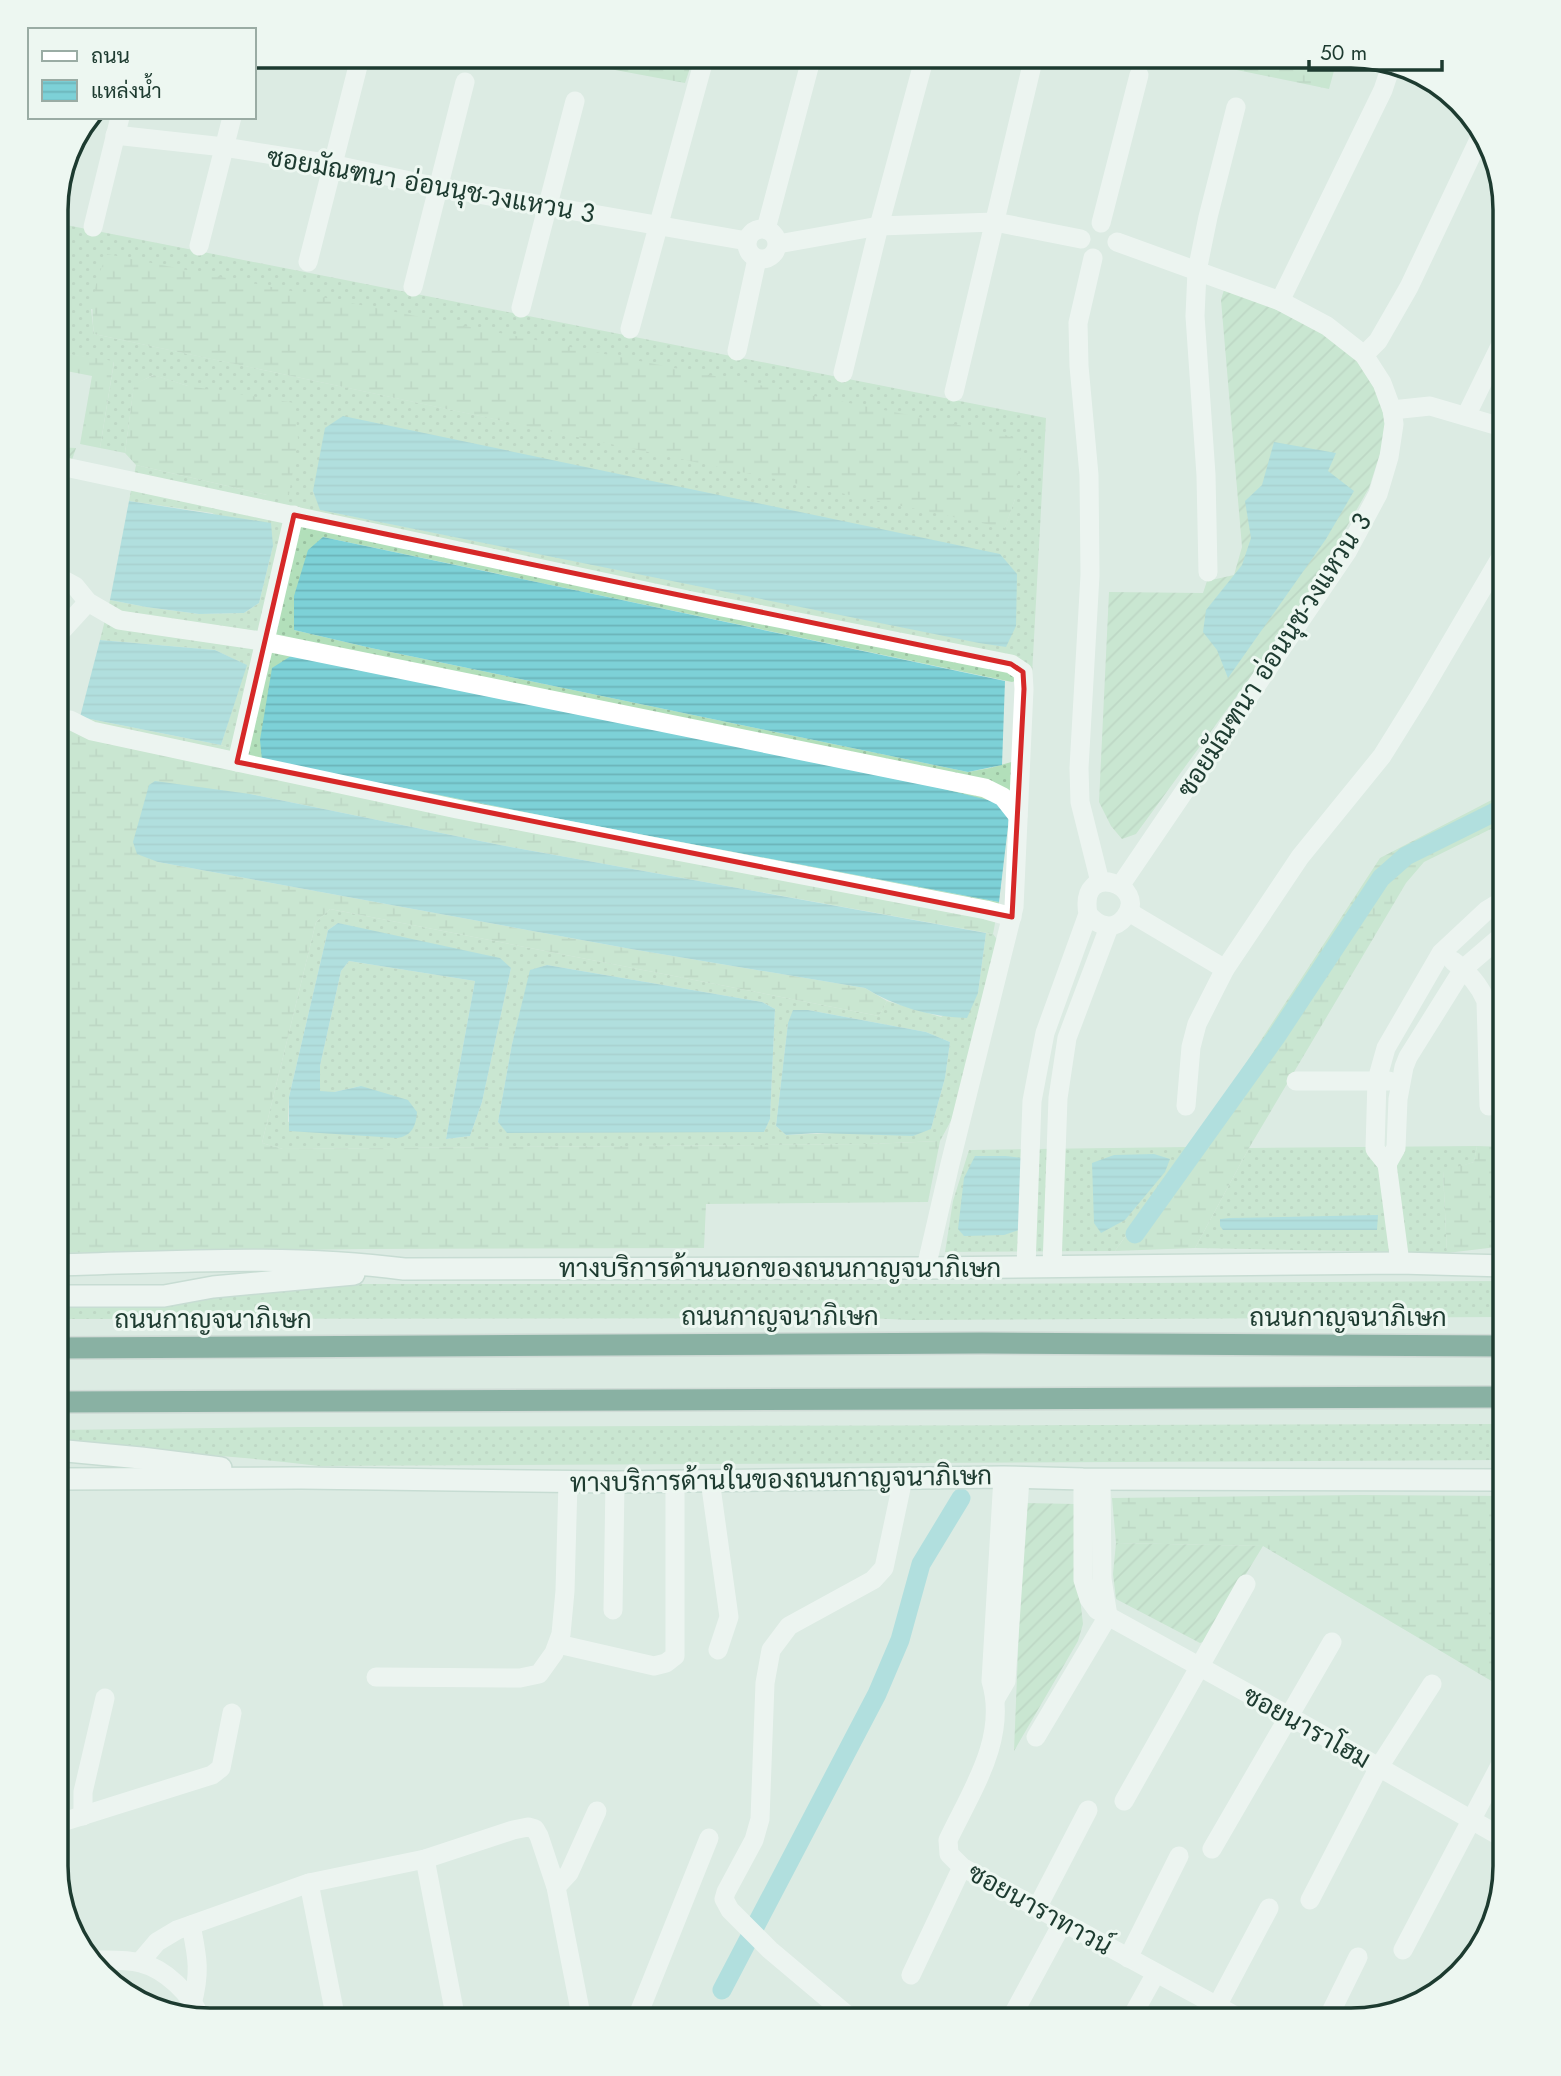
<svg xmlns="http://www.w3.org/2000/svg" width="1561" height="2076" viewBox="0 0 1561 2076" font-family="Jost,Sarabun,sans-serif">
<style>
.grass{fill:url(#grass-dots);fill-rule:evenodd}
.wetland{fill:url(#wetland-marsh)}
.garden{fill:url(#garden-furrows)}
.water{fill:url(#water-rules)}
.lines{fill:none;stroke-linecap:round;stroke-linejoin:round}
.canal{stroke:#7dd1d7;stroke-width:19}
.secondary-casing{stroke:#aecbbe;stroke-width:24}
.highway-casing{stroke:#c0c8c5;stroke-width:24}
.street{stroke:#fff;stroke-width:19}
.secondary{stroke:#fff;stroke-width:21}
.highway{stroke:#256a56;stroke-width:21}
.marked{fill:none;stroke:#d62828;stroke-width:5;stroke-linejoin:round}
.labels{text-anchor:middle;stroke-width:6;stroke-linejoin:round;paint-order:stroke}
.street-label{font-size:26px;fill:#1d3b30;stroke:#edf7f1}
.rim{fill:none;stroke:#1d3b30;stroke-width:3.5}
</style>
<defs>
<pattern id="grass-dots" width="8" height="8" patternUnits="userSpaceOnUse" patternTransform="scale(1.75)"><rect width="8" height="8" fill="#b2dfba"/><path d="M2 2h.1M6 6h.1" fill="none" stroke="#99c0a0" stroke-width="1.8" stroke-linecap="round"/></pattern>
<pattern id="wetland-marsh" width="20" height="14" patternUnits="userSpaceOnUse" patternTransform="scale(1.75)"><rect width="20" height="14" fill="#b2dfba"/><path d="M1 5h8M5 5V1M11 12h8M15 12V8" fill="none" stroke="#99c0a0"/></pattern>
<pattern id="garden-furrows" width="10" height="10" patternUnits="userSpaceOnUse" patternTransform="scale(1.75)"><rect width="10" height="10" fill="#b2dfba"/><path d="M-1 1l2-2M0 10L10 0M9 11l2-2" fill="none" stroke="#99c0a0"/></pattern>
<pattern id="water-rules" width="6" height="5" patternUnits="userSpaceOnUse" patternTransform="scale(1.75)"><rect width="6" height="5" fill="#7dd1d7"/><path d="M0 2.5h6" fill="none" stroke="#6cb4b9"/></pattern>
</defs>
<rect width="100%" height="100%" fill="#dcebe3"/>
<g class="grass">
<path d="M56,223L1046,418L1032,675L1012,682L323,537L294,630L371,648L968,772L990,768L1015,761L1009,818L262,760L221,745L246,665L215,650L100,640L110,600L146,607L199,614L244,613L259,603L273,546L212,513L129,501L136,465L267,495H289L188,386L153,375L134,385L125,453L100,448L114,362L56,352ZM91,309L1015,499L1005,527L94,334ZM313,491L1006,647L321,510Z"/>
<path d="M330,909L879,1016L887,1001L941,1017L978,993L986,933L993,934L999,942L954,1115L940,1141L869,1144L283,1149L262,1143L316,922ZM338,923L511,968L482,1102L470,1136L446,1139L475,981L349,961L341,971L320,1066V1092H334L361,1086L288,1122L289,1097L328,930ZM547,965L762,1002L775,1009L770,1119L764,1131L508,1133L498,1122L512,1044L531,970ZM808,1010L926,1032L950,1042L945,1078L931,1129L786,1135L776,1126L788,1023Z"/>
<polygon points="1477,1146 1474,1162 1443,1172 1447,1253 1195,1248 1249,1148"/>
<polygon points="1188,1147 1115,1251 945,1252 953,1201 969,1150"/>
<polygon points="1505,1281 1505,1317 909,1320 868,1318 56,1319 56,1304 212,1297 363,1284 968,1284"/>
<path d="M1505,1424V1460L319,1466C231,1455 144,1450 56,1446V1430L300,1427Z"/>
</g>
<g class="wetland">
<polygon points="540,56 694,56 685,83"/>
<polygon points="1169,56 1338,56 1329,89"/>
<path d="M107,254L1003,434L1022,442L1015,499L1005,528L94,334C90,301 94,284 107,254Z"/>
<polygon points="56,352 114,361 100,448 80,444 92,376 56,369"/>
<polygon points="154,375 188,386 295,403 298,439 289,495 267,495 136,465 125,453 134,384"/>
<polygon points="80,717 221,745 262,760 570,821 999,902 993,934 500,845 250,794 158,862 631,949 865,988 887,1001 879,1016 330,909 316,922 262,1143 283,1149 869,1144 940,1141 928,1202 706,1204 704,1248 366,1249 56,1253 56,1154 62,1154 61,1126 56,1126 56,726 77,728"/>
<polygon points="1505,793 1505,822 1424,862 1406,883 1249,1148 1195,1248 1115,1251 1214,1112 1380,858"/>
<polygon points="1477,1146 1505,1147 1505,1246 1447,1253 1443,1171 1474,1162"/>
<polygon points="1360,1495 1505,1496 1505,1689 1263,1546 1116,1543 1112,1498"/>
</g>
<g class="garden">
<polygon points="1228,276 1363,343 1390,384 1387,432 1369,488 1298,612 1136,834 1122,839 1111,826 1099,802 1109,592 1203,593 1207,581 1234,575 1242,547 1221,300"/>
<polygon points="56,447 76,448 56,507"/>
<polygon points="1024,1503 1076,1504 1076,1563 1083,1624 1078,1641 1014,1751"/>
<polygon points="1116,1543 1263,1546 1205,1641 1200,1643 1116,1599 1113,1574"/>
</g>
<g class="water">
<polygon points="343,416 1000,554 1017,574 1016,626 1006,647 979,643 320,510 313,491 325,428"/>
<polygon points="1274,442 1336,453 1328,471 1354,491 1326,539 1228,678 1217,650 1203,632 1206,610 1242,565 1251,538 1245,501 1262,485"/>
<polygon points="129,501 271,523 273,546 259,603 244,613 199,614 146,607 110,600"/>
<polygon points="323,537 1005,681 1002,765 968,772 371,648 294,630 294,596 308,550"/>
<polygon points="100,640 215,650 247,665 221,745 80,717"/>
<polygon points="291,656 936,787 1000,803 1009,818 999,902 570,821 262,760 260,740 272,668"/>
<path d="M155,781L250,794L500,845L986,933L978,993L967,1018C930,1017 896,1007 865,988L631,949L158,862L137,854L133,842L149,785Z"/>
<path d="M338,923L500,958L511,968L482,1102L470,1136L446,1139L475,981L349,961L341,971L320,1066V1091L334,1092L361,1086L408,1100L417,1112C416,1126 412,1136 397,1138L289,1131V1097L328,930Z"/>
<polygon points="547,965 762,1002 775,1009 770,1119 764,1132 507,1133 498,1122 512,1044 530,970"/>
<polygon points="793,1010 808,1010 926,1032 950,1042 945,1078 931,1129 913,1136 817,1133 786,1135 776,1126 788,1023"/>
<polygon points="1154,1154 1170,1159 1165,1172 1125,1220 1101,1233 1094,1223 1092,1163 1114,1155"/>
<polygon points="975,1156 1006,1156 1023,1158 1019,1230 1004,1235 964,1236 958,1229 964,1178"/>
<polygon points="1378,1215 1377,1230 1223,1230 1220,1226 1220,1219 1230,1218"/>
</g>
<g class="lines">
<g class="canal">
<polyline points="1135,1234 1276,1037 1381,878 1406,856 1505,807"/>
<polyline points="722,1990 877,1694 900,1640 921,1564 961,1498"/>
</g>
<defs>
<g id="secondary">
<path d="M56,1265C172,1262 289,1254 404,1269L926,1268L1400,1263L1505,1266"/>
<polyline points="56,1296 164,1296 213,1287 354,1274"/>
<polyline points="56,1450 141,1458 221,1468"/>
<polyline points="56,1479 301,1478 615,1482 1003,1477 1083,1479 1505,1480"/>
</g>
<g id="highway">
<polyline points="56,1348 982,1343 1505,1346"/>
<polyline points="56,1402 1505,1397"/>
</g>
</defs>
<use href="#secondary" class="secondary-casing"/>
<use href="#highway" class="highway-casing"/>
<g class="street">
<polyline points="115,135 224,147 331,164 438,187 747,241"/>
<polyline points="1101,223 1139,75"/>
<polyline points="93,227 120,117"/>
<circle cx="762" cy="244" r="15"/>
<polyline points="766,229 812,56"/>
<polyline points="1117,242 1280,301 1327,326 1364,355 1382,383 1392,410 1394,424 1389,457 1378,494 1347,552 1120,886"/>
<polyline points="778,244 879,226 995,222 1081,239"/>
<polyline points="199,246 232,117"/>
<polyline points="1093,258 1078,323 1079,366 1089,475 1090,575 1079,768 1080,802 1100,882"/>
<polyline points="308,262 358,66"/>
<polyline points="413,287 465,82"/>
<polyline points="1280,301 1383,90 1391,66"/>
<polyline points="521,308 575,101"/>
<polyline points="630,329 705,56"/>
<polyline points="737,351 757,259"/>
<polyline points="1364,355 1378,341 1409,287 1482,133"/>
<polyline points="843,373 879,226 925,56"/>
<polyline points="954,392 1032,65"/>
<polyline points="1392,410 1430,406 1505,428"/>
<polyline points="1466,416 1505,336"/>
<polyline points="56,465 692,601 1011,664 1023,672 1024,689 1014,907 950,1164 926,1268"/>
<polyline points="1208,572 1206,475 1195,316 1197,271 1208,217 1236,107"/>
<polyline points="62,579 75,586 88,602 119,620 261,641 985,788 1003,797 1018,816"/>
<polyline points="56,637 88,602"/>
<polyline points="70,720 92,731 457,809 986,910 1012,917"/>
<polyline points="237,762 294,515"/>
<polyline points="1129,912 1225,969"/>
<path d="M1453,961C1468,972 1479,984 1486,1001L1489,1106"/>
<polyline points="1296,1081 1389,1081"/>
<polyline points="1186,1106 1191,1047 1197,1024 1225,969 1300,857 1382,756 1420,695 1505,550"/>
<polyline points="1387,1164 1396,1148 1398,1099 1404,1067 1408,1057 1463,969 1505,933"/>
<polyline points="1400,1263 1387,1164 1375,1149 1377,1080 1386,1048 1441,953 1487,910 1505,899"/>
<polyline points="1052,1266 1058,1098 1067,1038 1109,927"/>
<path d="M1026,1267L1032,1101L1045,1033L1088,914C1078,859 1150,885 1125,917C1113,932 1098,926 1088,914"/>
<path d="M1003,1477L991,1681C1008,1737 972,1790 948,1840L949,1854L962,1867L1243,2020"/>
<polyline points="1083,1479 1083,1580 1089,1599 1097,1610 1289,1716 1505,1839"/>
<polyline points="1101,1479 1102,1579 1108,1616"/>
<polyline points="710,1480 729,1617 718,1650"/>
<polyline points="613,1610 615,1482"/>
<polyline points="558,1644 654,1666 666,1663 675,1656 675,1481"/>
<polyline points="376,1677 520,1678 539,1674 554,1653 561,1634 565,1591 568,1482"/>
<polyline points="996,1698 1006,1681 1020,1478"/>
<polyline points="1036,1737 1108,1616"/>
<polyline points="1124,1801 1246,1584"/>
<polyline points="83,1816 83,1792 105,1698"/>
<polyline points="56,1824 212,1775 221,1768 232,1713"/>
<polyline points="1212,1849 1332,1642"/>
<polyline points="425,1859 456,2020"/>
<polyline points="309,1883 336,2020"/>
<polyline points="556,1887 569,1873 597,1811"/>
<polyline points="1310,1900 1379,1767 1432,1684"/>
<polyline points="1037,1908 1088,1810"/>
<path d="M191,1925C197,1956 201,1971 192,2004"/>
<polyline points="1403,1950 1505,1756"/>
<polyline points="1128,1958 1179,1856"/>
<path d="M92,1960C107,1960 126,1959 141,1963C165,1969 191,1994 200,2017"/>
<polyline points="140,1962 157,1942 177,1930 309,1883 425,1859 513,1830 528,1827 535,1829 539,1836 556,1887 582,2020"/>
<polyline points="911,1975 962,1867"/>
<polyline points="1217,2006 1269,1908"/>
<polyline points="636,2020 709,1838"/>
<polyline points="856,2020 846,2014 770,1950 730,1910 724,1899 726,1892 754,1840 760,1819 765,1683 771,1650 789,1626 873,1580 884,1568 903,1479"/>
<polyline points="1010,2020 1063,1922"/>
<polyline points="1130,2020 1156,1973"/>
<polyline points="1327,2020 1358,1957"/>
</g>
<use href="#secondary" class="secondary"/>
<use href="#highway" class="highway"/>
</g>
<path d="M0 0H1561V2076H0ZM294,515L1011,664L1023,672L1024,689L1012,917L237,762Z" fill="#dcebe3" fill-opacity=".55" fill-rule="evenodd"/>
<path class="marked" d="M294,515L1011,664L1023,672L1024,689L1012,917L237,762Z"/>
<g class="labels">
<g class="street-label">
<text transform="translate(431 185) rotate(10)" y="9">ซอยมัณฑนา อ่อนนุช-วงแหวน 3</text>
<text transform="translate(1274 655) rotate(-57)" y="9">ซอยมัณฑนา อ่อนนุช-วงแหวน 3</text>
<text x="780" y="1277">ทางบริการด้านนอกของถนนกาญจนาภิเษก</text>
<text x="780" y="1325">ถนนกาญจนาภิเษก</text>
<text x="1348" y="1326">ถนนกาญจนาภิเษก</text>
<text x="213" y="1328">ถนนกาญจนาภิเษก</text>
<text transform="translate(781 1479) rotate(-1)" y="9">ทางบริการด้านในของถนนกาญจนาภิเษก</text>
<text transform="translate(1307 1727) rotate(29)" y="9">ซอยนาราโฮม</text>
<text transform="translate(1040 1909) rotate(29)" y="9">ซอยนาราทาวน์</text>
</g>
</g>
<path d="M0 0H1561V2076H0ZM210 68H1351A142 142 0 0 1 1493 210V1866A142 142 0 0 1 1351 2008H210A142 142 0 0 1 68 1866V210A142 142 0 0 1 210 68Z" fill="#edf7f1" fill-rule="evenodd"/>
<path class="rim" d="M210 68H1351A142 142 0 0 1 1493 210V1866A142 142 0 0 1 1351 2008H210A142 142 0 0 1 68 1866V210A142 142 0 0 1 210 68Z"/>
<rect x="28" y="28" width="228" height="91" fill="#edf7f1" stroke="#9aaca4" stroke-width="2"/>
<rect x="42" y="51" width="35" height="10" fill="#ffffff" stroke="#9aaca4" stroke-width="2"/>
<text x="91" y="63" font-size="21" fill="#1d3b30">ถนน</text>
<rect x="42" y="80" width="35" height="21" fill="url(#water-rules)" stroke="#9aaca4" stroke-width="2"/>
<text x="91" y="98" font-size="21" fill="#1d3b30">แหล่งน้ำ</text>
<path d="M1309 60v10h133v-10" fill="none" stroke="#1d3b30" stroke-width="3.5"/>
<text x="1320" y="60" font-size="21" fill="#1d3b30" stroke="#edf7f1" stroke-width="5" paint-order="stroke">50 m</text>
</svg>
